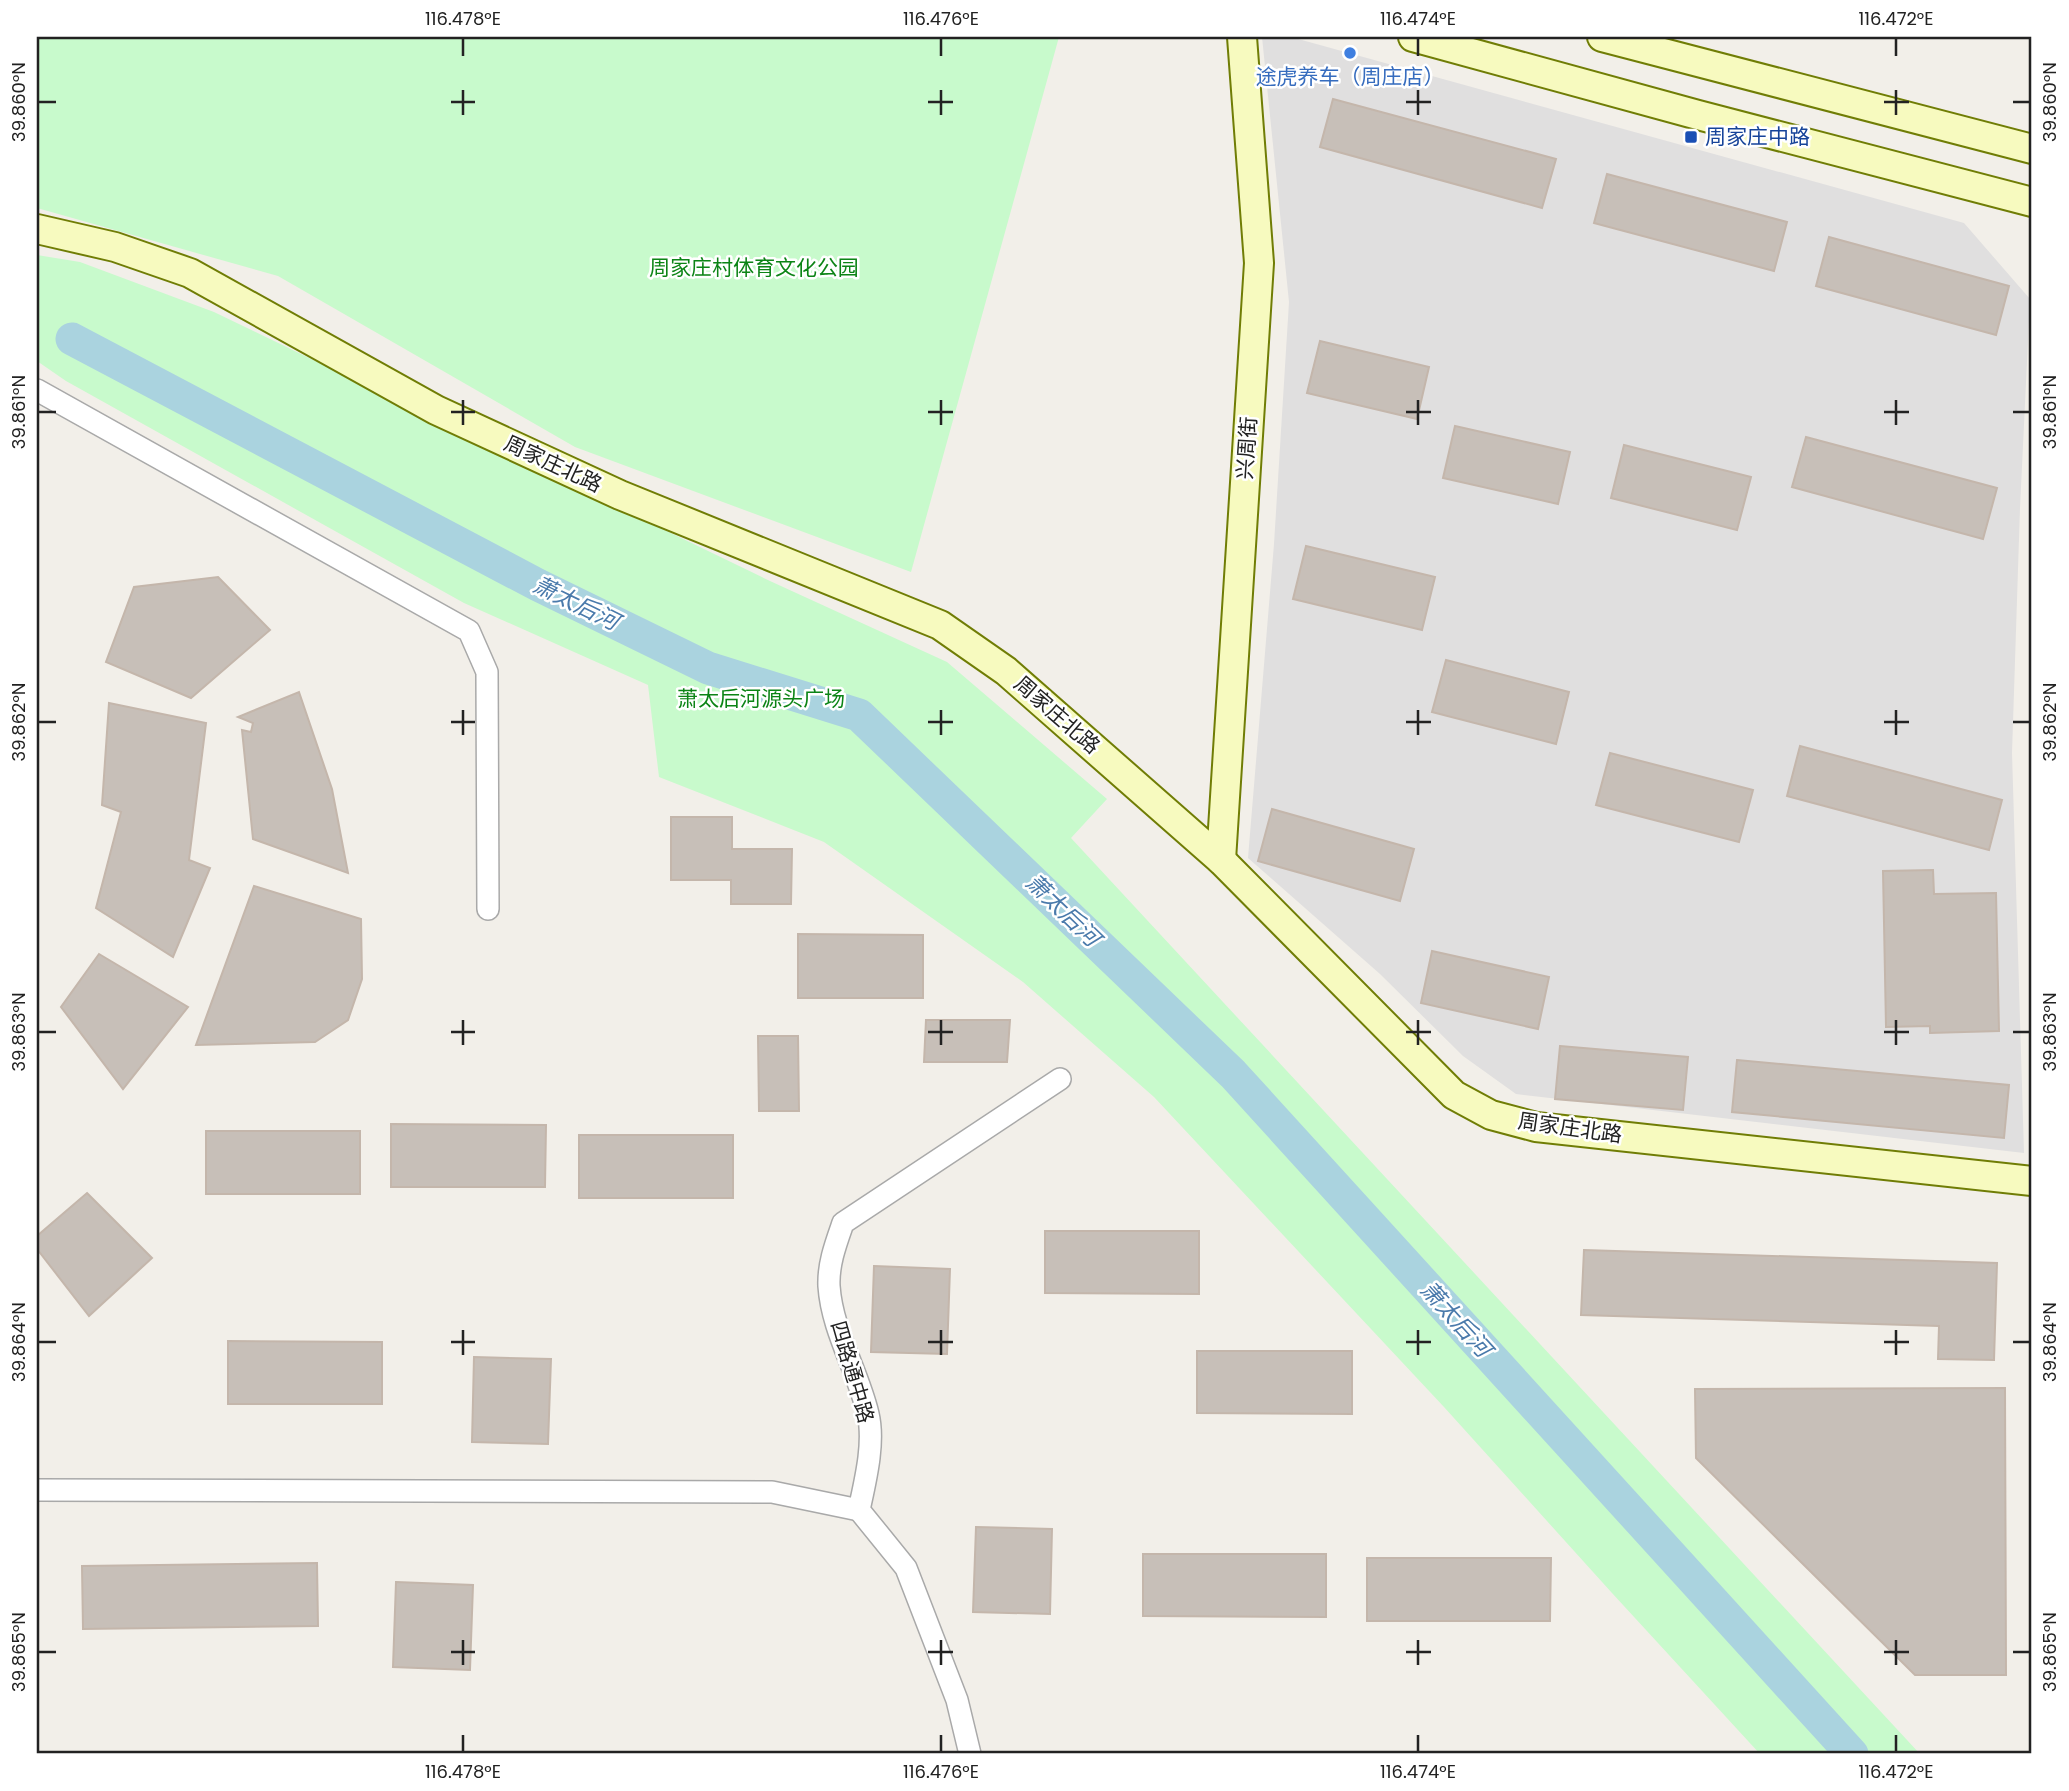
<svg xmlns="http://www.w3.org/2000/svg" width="2069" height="1791" viewBox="0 0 2069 1791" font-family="Poppins,'Noto Sans SC',sans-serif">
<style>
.residential{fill:#e0dfdf}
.park{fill:#c8facc}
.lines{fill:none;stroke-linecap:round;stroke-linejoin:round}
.river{stroke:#aad3df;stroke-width:33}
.building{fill:#c7bfb8;stroke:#c4b6ab;stroke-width:2}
.street-casing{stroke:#a9a9a9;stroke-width:24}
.secondary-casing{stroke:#707d05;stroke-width:32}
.street{stroke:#fff;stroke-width:21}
.secondary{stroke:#f7fabf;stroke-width:28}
.ticks{fill:none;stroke:#222;stroke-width:2.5}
.shop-dot{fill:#3f7fe0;stroke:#fff;stroke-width:2.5}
.transit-dot{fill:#1a4fb4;stroke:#fff;stroke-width:2.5}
.labels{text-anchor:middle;stroke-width:5;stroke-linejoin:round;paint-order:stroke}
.shop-label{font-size:21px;fill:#366cbe;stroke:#fff}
.transit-label{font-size:21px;fill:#164399;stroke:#fff;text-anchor:start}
.park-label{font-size:21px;fill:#0c8416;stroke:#fff}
.street-label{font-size:21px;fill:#222;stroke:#fff}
.water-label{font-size:23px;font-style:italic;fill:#4a7aab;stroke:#fff}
.neatline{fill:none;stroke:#222;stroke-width:2.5}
.ticks-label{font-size:18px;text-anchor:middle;fill:#222}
</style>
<rect width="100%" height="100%" fill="#f2efe9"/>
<polygon class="residential" points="1262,37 1291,37 1964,223 2030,299 2020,508 2012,753 2024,1153 1516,1094 1463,1056 1380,974 1248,858 1274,544 1289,302"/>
<g class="park">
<polygon points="37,37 1059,37 911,572 575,447 278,276 37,208"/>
<polygon points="37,255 80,262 214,312 770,581 947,662 1107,799 1071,838 1920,1754 1760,1754 1612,1593 1444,1407 1154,1097 1023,982 824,842 659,777 648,685 464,603 66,381 37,361"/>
</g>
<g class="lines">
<polyline class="river" points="72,339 538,585 708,668 859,715 1233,1074 1852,1754"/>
</g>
<g class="building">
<polygon points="1333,99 1556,159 1542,208 1320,147"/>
<polygon points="1607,174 1787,222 1774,271 1594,223"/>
<polygon points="1829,237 2009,286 1996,335 1816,286"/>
<polygon points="1320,341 1429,367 1417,419 1307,393"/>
<polygon points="1455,426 1570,452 1558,504 1443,478"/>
<polygon points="1806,437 1997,488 1983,539 1792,487"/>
<polygon points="1624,445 1751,477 1737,530 1611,498"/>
<polygon points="1306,546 1435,577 1422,630 1293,599"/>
<polygon points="218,577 270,630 191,698 106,662 134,587"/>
<polygon points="1446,660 1569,692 1556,744 1432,712"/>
<polygon points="299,692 332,789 348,873 253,839 242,730 251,732 253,723 238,717"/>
<polygon points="109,703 206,723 189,860 210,868 173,957 96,908 121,812 102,805"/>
<polygon points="1800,746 2002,800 1989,850 1787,796"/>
<polygon points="1610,753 1753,790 1739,842 1596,805"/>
<polygon points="1272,809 1414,849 1400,901 1258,861"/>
<polygon points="671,817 732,817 732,849 792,849 791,904 731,904 731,880 671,880"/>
<polygon points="1933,870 1934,894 1996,893 1999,1031 1930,1033 1930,1026 1886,1027 1883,871"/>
<polygon points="254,886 361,919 362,979 348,1020 315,1042 196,1045"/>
<polygon points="798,934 923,935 923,998 798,998"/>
<polygon points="1432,951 1549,977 1538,1029 1421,1003"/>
<polygon points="99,954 188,1007 123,1089 61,1007"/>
<polygon points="926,1020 1010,1020 1007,1062 924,1062"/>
<polygon points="758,1036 798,1036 799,1111 759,1111"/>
<polygon points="1560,1046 1688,1057 1683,1110 1555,1099"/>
<polygon points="1737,1060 2009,1085 2004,1138 1732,1112"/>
<polygon points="391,1124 546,1125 545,1187 391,1187"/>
<rect x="206" y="1131" width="154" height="63"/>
<rect x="579" y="1135" width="154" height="63"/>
<polygon points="87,1193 152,1258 89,1316 37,1249 37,1236"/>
<polygon points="1045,1231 1199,1231 1199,1294 1045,1293"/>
<polygon points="1584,1250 1997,1263 1994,1360 1938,1359 1939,1326 1581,1315"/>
<polygon points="874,1266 950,1269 947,1354 871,1352"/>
<polygon points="228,1341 382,1342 382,1404 228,1404"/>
<polygon points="1197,1351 1352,1351 1352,1414 1197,1413"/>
<polygon points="474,1357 551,1359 548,1444 472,1442"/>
<polygon points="2005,1388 2006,1675 1915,1675 1696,1458 1695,1389"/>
<polygon points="976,1527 1052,1529 1050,1614 973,1612"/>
<polygon points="1143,1554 1326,1554 1326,1617 1143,1616"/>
<polygon points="1367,1558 1551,1558 1550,1621 1367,1621"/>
<polygon points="317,1563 318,1626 83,1629 82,1566"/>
<polygon points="396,1582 473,1585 470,1670 393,1667"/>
</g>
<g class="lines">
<defs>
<g id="street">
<polyline points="37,390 469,631 487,672 488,909"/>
<polyline points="37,1490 772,1492 859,1510"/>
<path d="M970,1754L957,1700L906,1568L859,1510C865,1482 875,1443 868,1414C858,1371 832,1331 829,1286C828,1264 836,1243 843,1223L1060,1079"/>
</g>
<g id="secondary">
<polyline points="1413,37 1698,115 2032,202"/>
<polyline points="1602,37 2032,149"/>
<polyline points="37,229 115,247 190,273 436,410 620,495 940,625 1006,671 1221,860 1454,1095 1491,1115 1536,1127 2032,1181"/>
<polyline points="1221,860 1259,263 1242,37"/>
</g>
</defs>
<use href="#street" class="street-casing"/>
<use href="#secondary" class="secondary-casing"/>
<use href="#street" class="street"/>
<use href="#secondary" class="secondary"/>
</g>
<path class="ticks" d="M463,38V56M941,38V56M1418,38V56M1896,38V56M463,90V115M941,90V115M1418,90V115M1896,90V115M38,102H56M451,102H475M928,102H953M1406,102H1431M1884,102H1909M2013,102H2030M463,400V425M941,400V425M1418,400V425M1896,400V425M38,412H56M451,412H475M928,412H953M1406,412H1431M1884,412H1909M2013,412H2030M463,710V735M941,710V735M1418,710V735M1896,710V735M38,722H56M451,722H475M928,722H953M1406,722H1431M1884,722H1909M2013,722H2030M463,1020V1045M941,1020V1045M1418,1020V1045M1896,1020V1045M38,1032H56M451,1032H475M928,1032H953M1406,1032H1431M1884,1032H1909M2013,1032H2030M463,1330V1355M941,1330V1355M1418,1330V1355M1896,1330V1355M38,1342H56M451,1342H475M928,1342H953M1406,1342H1431M1884,1342H1909M2013,1342H2030M463,1640V1665M941,1640V1665M1418,1640V1665M1896,1640V1665M38,1652H56M451,1652H475M928,1652H953M1406,1652H1431M1884,1652H1909M2013,1652H2030M463,1735V1752M941,1735V1752M1418,1735V1752M1896,1735V1752"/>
<circle class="shop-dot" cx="1350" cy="53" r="7"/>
<rect class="transit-dot" x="1684" y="130" width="14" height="14" rx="3.5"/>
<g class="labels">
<g class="shop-label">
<text x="1350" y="84">途虎养车（周庄店）</text>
</g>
<g class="transit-label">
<text x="1705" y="144">周家庄中路</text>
</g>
<g class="park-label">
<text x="754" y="275">周家庄村体育文化公园</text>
<text x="761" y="706">萧太后河源头广场</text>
</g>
<g class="street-label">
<text transform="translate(1247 448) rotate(-86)" y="7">兴周街</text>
<text transform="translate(553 464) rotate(25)" y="7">周家庄北路</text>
<text transform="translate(1057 715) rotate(41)" y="7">周家庄北路</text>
<text transform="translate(1570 1128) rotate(8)" y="7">周家庄北路</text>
<text transform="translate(852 1372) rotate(74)" y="7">四路通中路</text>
</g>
<g class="water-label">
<text transform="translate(576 603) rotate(26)" y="8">萧太后河</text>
<text transform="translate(1063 910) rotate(44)" y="8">萧太后河</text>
<text transform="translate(1456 1319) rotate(48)" y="8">萧太后河</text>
</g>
</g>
<rect width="2069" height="1791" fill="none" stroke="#ffffff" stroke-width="77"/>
<rect x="38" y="38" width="1992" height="1714" class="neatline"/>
<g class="ticks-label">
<text x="463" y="25">116.478°E</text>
<text x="941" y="25">116.476°E</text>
<text x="1418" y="25">116.474°E</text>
<text x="1896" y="25">116.472°E</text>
<text transform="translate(2050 102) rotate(-90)" y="6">39.860°N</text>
<text transform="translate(19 102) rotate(-90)" y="6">39.860°N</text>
<text transform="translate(2050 412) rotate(-90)" y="6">39.861°N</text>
<text transform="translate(19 412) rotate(-90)" y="6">39.861°N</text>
<text transform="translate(2050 722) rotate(-90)" y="6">39.862°N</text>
<text transform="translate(19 722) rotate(-90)" y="6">39.862°N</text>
<text transform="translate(2050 1032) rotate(-90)" y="6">39.863°N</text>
<text transform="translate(19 1032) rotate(-90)" y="6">39.863°N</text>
<text transform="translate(2050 1342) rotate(-90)" y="6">39.864°N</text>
<text transform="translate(19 1342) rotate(-90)" y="6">39.864°N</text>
<text transform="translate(2050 1652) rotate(-90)" y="6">39.865°N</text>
<text transform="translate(19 1652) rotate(-90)" y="6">39.865°N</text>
<text x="463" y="1778">116.478°E</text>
<text x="941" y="1778">116.476°E</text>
<text x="1418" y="1778">116.474°E</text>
<text x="1896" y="1778">116.472°E</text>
</g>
</svg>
